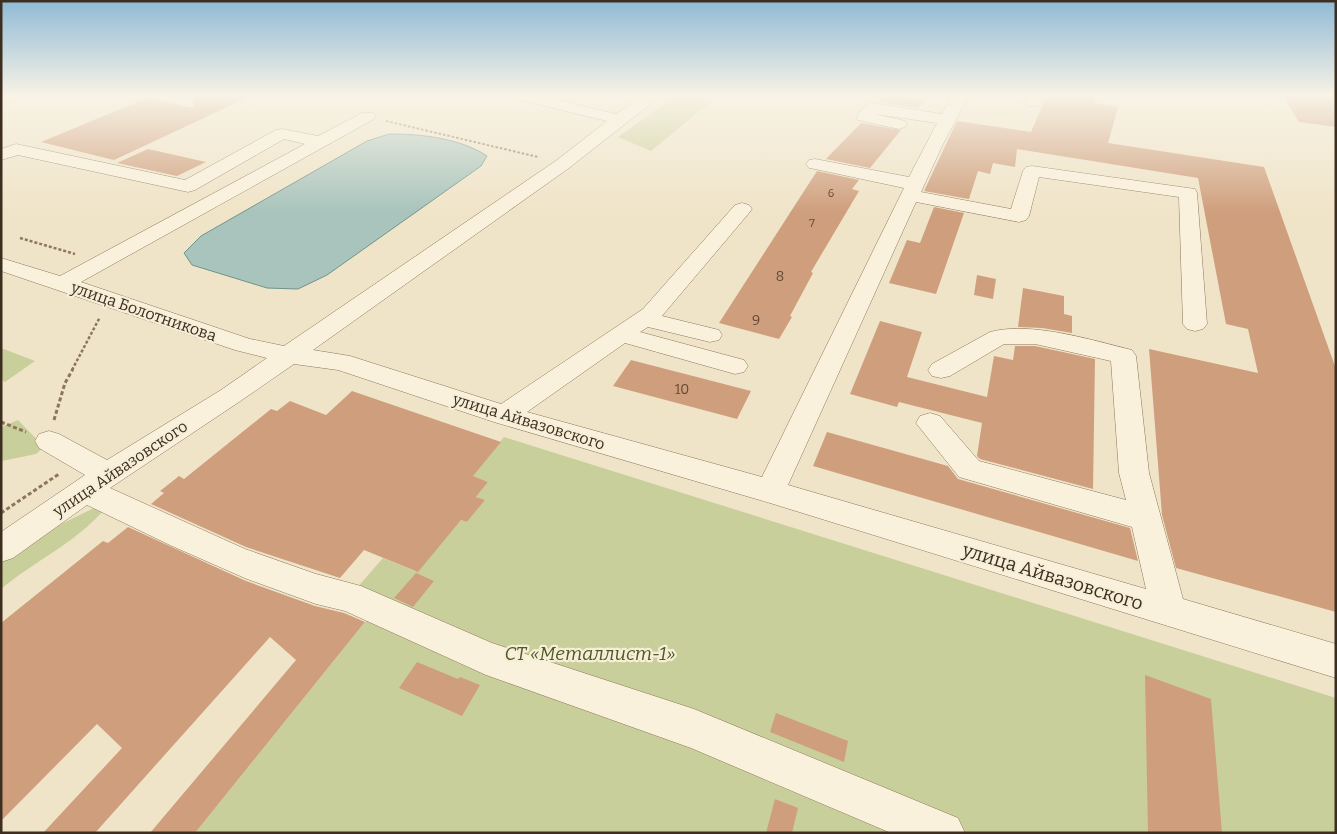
<svg xmlns="http://www.w3.org/2000/svg" width="1337" height="834" viewBox="0 0 1337 834" font-family="Bitter,serif">
<style>
.green{fill:#c9cf9b}
.water{fill:#a9c4bc;stroke:#6f938a}
.building{fill:#cf9f7d}
.lines{fill:none;stroke-linecap:round;stroke-linejoin:round}
.minor-casing{stroke:#8d765c;stroke-width:1}
.path-far2{stroke:#8d765c;stroke-width:2;stroke-dasharray:2.5 2;stroke-linecap:butt}
.path-far1{stroke:#8d765c;stroke-width:2.5;stroke-dasharray:3 2;stroke-linecap:butt}
.path{stroke:#8d765c;stroke-width:3;stroke-dasharray:4 2.5;stroke-linecap:butt}
.minor{fill:#faf1dc;fill-rule:evenodd}
.labels{text-anchor:middle;stroke-width:4.5;stroke-linejoin:round;paint-order:stroke}
.far-number-label{font-size:11px;fill:#624a37}
.number-label{font-size:14px;fill:#624a37}
.street-label{font-size:16px;fill:#3d2e20;stroke:#f7eed8}
.near-street-label{font-size:19px;fill:#3d2e20;stroke:#f7eed8}
.near-park-label{font-size:19px;font-style:italic;fill:#4d5a26;stroke:#f7eed8}
</style>
<rect width="100%" height="100%" fill="#f0e4c8"/>
<g class="green">
<polygon points="677,95 719,95 651,151 618,137"/>
<polygon points="1,348 35,361 5,382 1,380"/>
<polygon points="18,420 44,447 36,454 2,461 1,427"/>
<polygon points="504,437 1336,698 1336,833 195,833 370,616 349,597 383,558 415,571 461,520 467,522 484,501 476,497 488,482 472,476"/>
<path d="M94,508L102,512C76,542 32,563 1,589V563L49,530Z"/>
</g>
<path class="water" d="M389,134C421,134 460,138 487,156L481,166L327,275L298,289L267,288L192,265L184,253L201,236L367,141Z"/>
<g class="building">
<polygon points="194,95 253,95 114,160 41,142 147,98 193,108"/>
<polygon points="884,95 891,95 924,101 918,108 878,102"/>
<polygon points="1047,95 1096,95 1094,103 1118,107 1108,143 1264,167 1336,369 1336,612 1176,568 1162,515 1149,349 1258,373 1248,329 1226,324 1198,178 1017,149 1015,167 993,163 990,174 978,171 969,199 924,191 957,121 1031,132"/>
<polygon points="1282,95 1336,95 1336,127 1299,122"/>
<polygon points="861,123 901,130 870,168 826,159"/>
<polygon points="148,149 206,162 177,176 117,163"/>
<polygon points="817,171 859,180 852,189 859,191 811,272 813,273 790,316 792,317 779,339 719,323"/>
<polygon points="934,207 964,213 936,294 889,283 907,240 920,243"/>
<polygon points="977,275 996,279 993,299 974,295"/>
<polygon points="1023,288 1064,296 1064,314 1072,316 1072,333 1042,328 1018,327"/>
<polygon points="880,321 922,332 907,377 987,397 994,356 1013,360 1015,346 1035,346 1095,359 1093,489 980,459 977,456 982,423 899,402 897,407 850,394"/>
<polygon points="631,360 751,391 737,419 613,386"/>
<polygon points="352,391 501,442 473,476 488,482 476,497 485,500 467,522 461,520 418,572 364,550 340,578 246,547 151,504 164,493 160,491 179,476 184,479 271,409 277,411 290,401 326,415"/>
<polygon points="827,432 948,466 958,479 1130,528 1138,561 813,466"/>
<polygon points="128,527 246,581 315,606 344,613 365,622 195,833 150,833 296,660 270,637 95,833 43,833 122,748 97,724 1,821 1,623 103,541 108,543"/>
<polygon points="416,573 434,581 413,607 394,598"/>
<polygon points="417,662 458,679 460,677 480,685 462,716 399,688"/>
<polygon points="1145,675 1211,699 1222,833 1148,833"/>
<polygon points="776,713 848,741 844,762 770,732"/>
<polygon points="775,799 798,808 792,833 766,833"/>
</g>
<g class="lines">
<defs>
<g id="minor">
<polygon points="1,95 21,95 18,98 1,104"/>
<path d="M509,95H537L616,114L644,95H662L569,168L313,350L350,356L501,404L643,309L735,205L742,203L749,205L752,209L749,213L662,316L719,330L722,335L719,340L710,342L648,327L640,332L744,360L748,366L744,372L735,374L625,343L527,412L762,477L904,188L815,169L809,168L806,164L809,160L815,159L909,177L937,123L875,114L905,121L907,124L905,127L899,129L858,120L856,117C860,111 865,105 872,103L942,114L953,95H969L942,146L921,192L1011,209L1023,171L1026,167L1032,166L1195,189L1197,193L1207,324L1203,329L1195,331L1187,329L1183,324L1179,197L1039,177L1029,216L1026,220L1019,222L916,202L788,485L1146,589L1132,527L959,477L916,423L920,416L930,413L940,416L979,461L1126,500L1119,473L1111,361L1035,344H1004L950,376L941,378L932,376L928,370L932,364L990,332C1031,321 1091,340 1132,350L1136,356L1149,473L1183,599L1336,644V678L770,503L494,422L338,370L294,364L239,402L110,488L245,549L316,574L361,586L492,643L694,709L958,818L965,833H891L691,748L486,675L345,611L316,604L247,579L172,546L87,505L13,558L1,562V532L85,475L39,448L35,441L39,434L49,431L59,434L107,460L221,390L267,358L235,350L1,271V258L60,276L305,144L284,139L195,190L188,192L18,155L1,160V149L16,144L185,180L276,130L282,129L318,136L362,113H374L376,116L374,119L81,282L250,339L284,346L557,160L607,121L512,98Z"/>
<polygon points="1029,95 1045,95 1038,106 1028,106 1025,103"/>
</g>
</defs>
<use href="#minor" class="minor-casing"/>
<polyline class="path-far2" points="386,121 538,157"/>
<g class="path-far1">
<polyline points="20,238 75,254"/>
<polyline points="72,370 100,317"/>
</g>
<g class="path">
<polyline points="54,420 65,383 73,369"/>
<polyline points="1,422 26,432"/>
<polyline points="1,513 59,474"/>
</g>
<use href="#minor" class="minor"/>
</g>
<linearGradient id="sky" x2="0" y2="1"><stop stop-color="#8fbad6"/><stop offset="0.45" stop-color="#f8f3e6"/><stop offset="1" stop-color="#f8f3e6" stop-opacity="0"/></linearGradient>
<rect width="1337" height="212" fill="url(#sky)"/>
<g class="labels">
<g class="far-number-label">
<text x="831" y="197">6</text>
<text x="812" y="227">7</text>
</g>
<g class="number-label">
<text x="780" y="281">8</text>
<text x="756" y="325">9</text>
<text x="682" y="394">10</text>
</g>
<g class="street-label">
<text transform="translate(144 311) rotate(19)" y="6">улица Болотникова</text>
<text transform="translate(529 421) rotate(17)" y="6">улица Айвазовского</text>
<text transform="translate(120 468) rotate(-34)" y="6">улица Айвазовского</text>
</g>
<g class="near-street-label">
<text transform="translate(1053 576) rotate(17)" y="7">улица Айвазовского</text>
</g>
<g class="near-park-label">
<text x="590" y="660">СТ «Металлист-1»</text>
</g>
</g>
<rect width="1337" height="834" fill="none" stroke="#3d2e20" stroke-width="5"/>
</svg>
